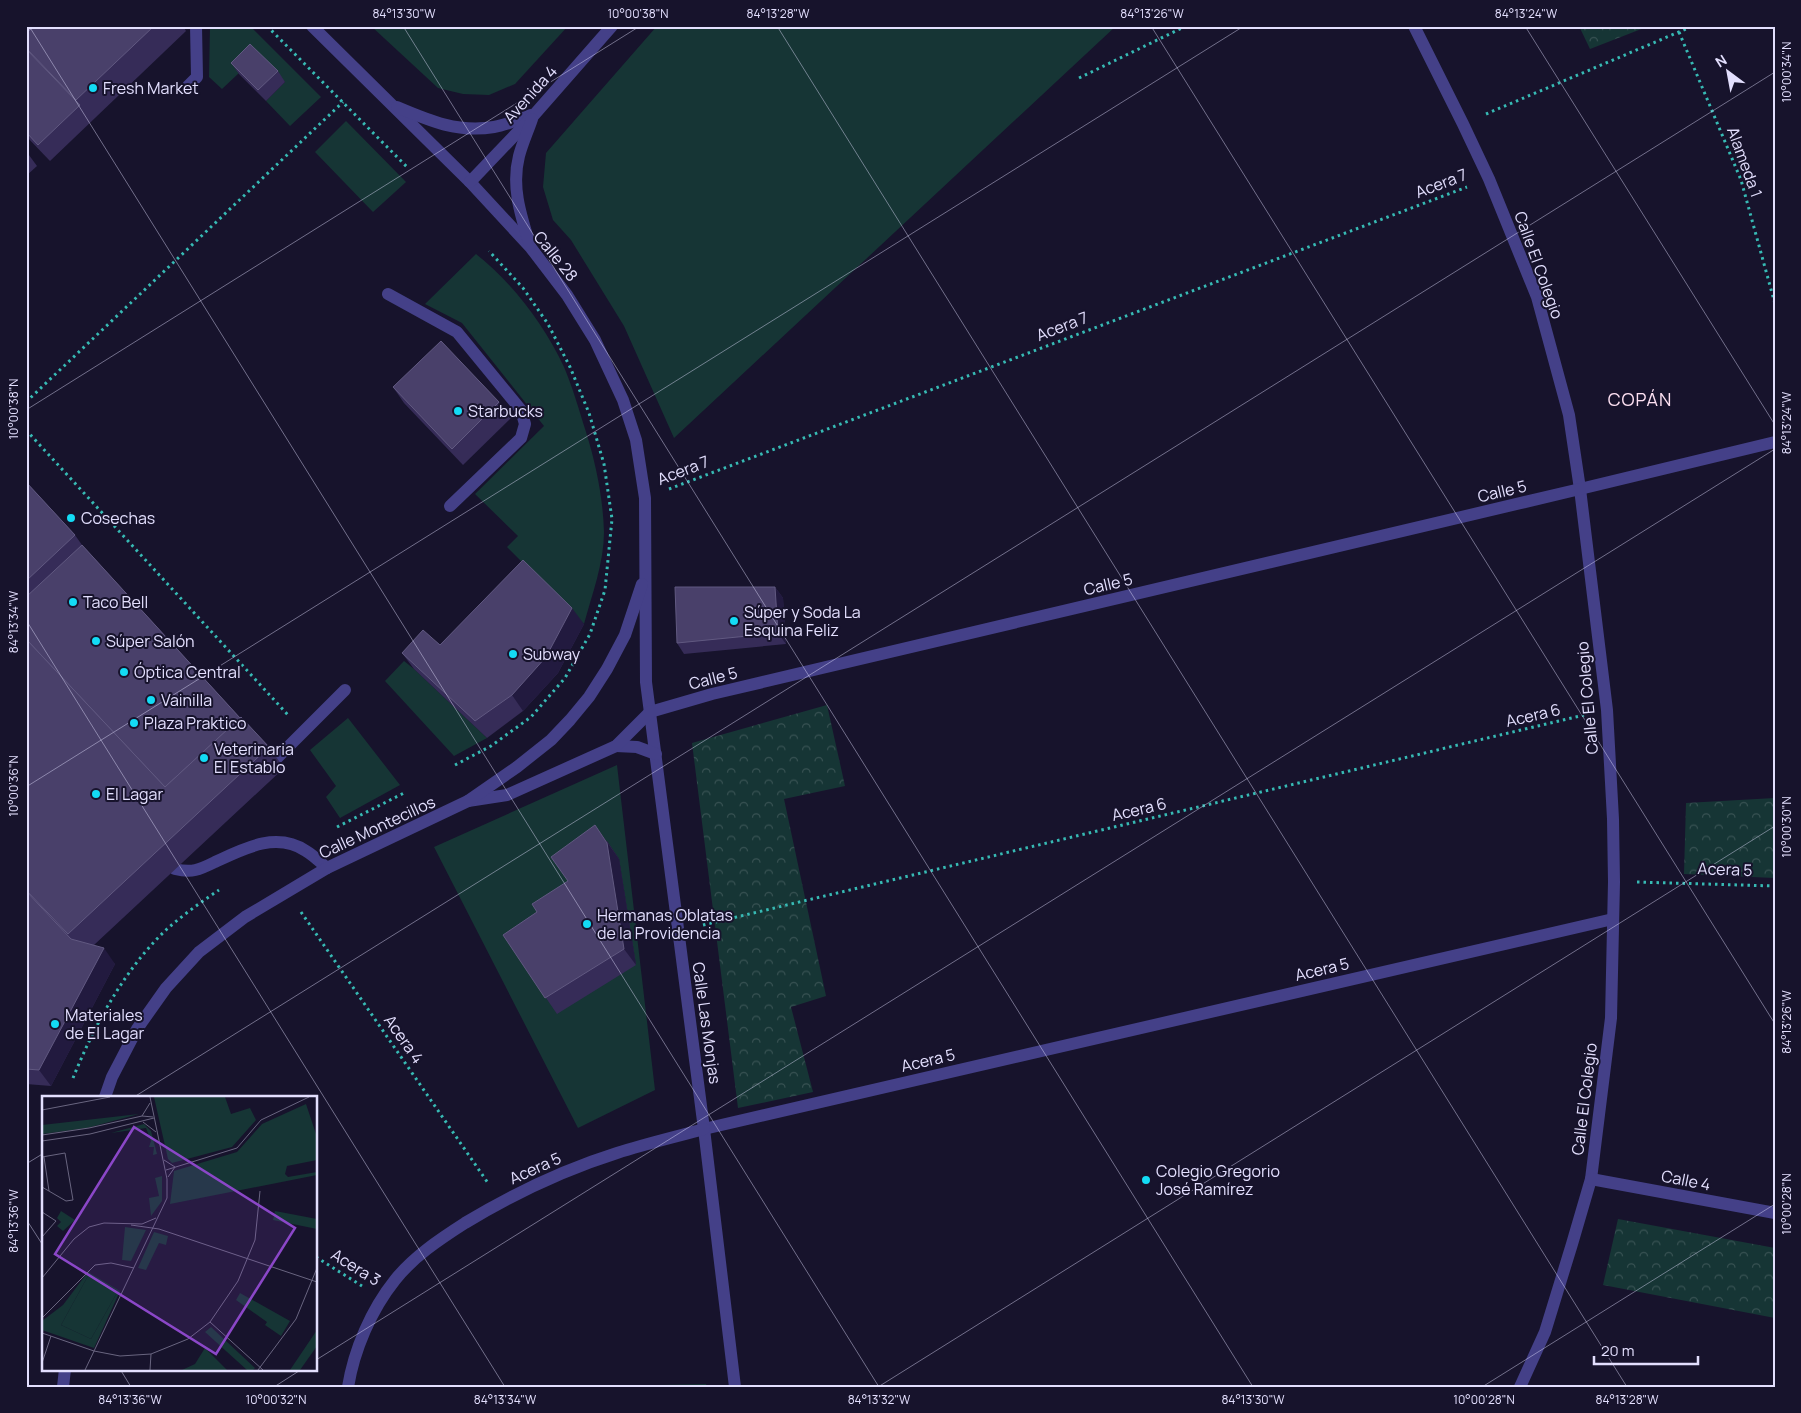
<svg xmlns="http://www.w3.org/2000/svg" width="1801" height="1413" viewBox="0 0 1801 1413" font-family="Manrope,sans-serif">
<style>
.green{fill:#163535;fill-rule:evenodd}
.park{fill:url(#park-crowns)}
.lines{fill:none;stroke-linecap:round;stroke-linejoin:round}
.path{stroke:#37bab4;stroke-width:3;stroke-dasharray:2.5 4;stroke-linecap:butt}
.lane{stroke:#444088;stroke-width:12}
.street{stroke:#444088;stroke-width:12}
.wall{fill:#362c58}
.shaded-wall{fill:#221a3f}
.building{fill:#49406a;stroke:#615981}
.ticks{fill:none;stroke:#e3dffe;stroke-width:1;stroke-opacity:0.45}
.poi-dot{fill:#13dbf5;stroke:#17132c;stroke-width:2}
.labels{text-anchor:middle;stroke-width:4;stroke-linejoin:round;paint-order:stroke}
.poi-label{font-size:16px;fill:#e3dffe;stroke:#17132c;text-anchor:start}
.street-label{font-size:16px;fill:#e3dffe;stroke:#17132c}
.neighbourhood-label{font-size:18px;letter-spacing:1px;fill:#fee1f3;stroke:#17132c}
.inset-road{fill:none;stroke:#696580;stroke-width:1}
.view{fill:#8b47c8;fill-opacity:0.15;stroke:#8b47c8;stroke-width:2.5}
.inset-edge{fill:none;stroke:#e3dffe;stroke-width:2.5}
.neatline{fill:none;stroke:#e3dffe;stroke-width:2}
.ticks-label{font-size:12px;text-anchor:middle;fill:#e3dffe}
</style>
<defs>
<pattern id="park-crowns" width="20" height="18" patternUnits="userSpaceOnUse" patternTransform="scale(1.25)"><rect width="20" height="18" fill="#163535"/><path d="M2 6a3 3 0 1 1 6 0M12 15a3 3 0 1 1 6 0" fill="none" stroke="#385253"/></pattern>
</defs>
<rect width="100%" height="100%" fill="#17132c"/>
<g class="green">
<polygon points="210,26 250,26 321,97 290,126 266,101 285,82 258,55 222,89 209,77"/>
<polygon points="371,26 568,26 515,84 489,95 463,94 438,88"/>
<polygon points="657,26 1116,26 674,438 624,326 571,240 553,220 543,187 546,153"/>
<polygon points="346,121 406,182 373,212 315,152"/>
<path d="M476,254C512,282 545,326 564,367C573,388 579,410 586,432C596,464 603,498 604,532C604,563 592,594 584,624L507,547L518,536L475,494L544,426L462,323L425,304Z"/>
<polygon points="404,661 414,669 487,738 454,756 385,681"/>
<polygon points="348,718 400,785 340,818 326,797 336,786 310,750"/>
<path d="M617,765L655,1090L578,1128L434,847ZM607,841L619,859L636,965L580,897Z"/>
</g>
<g class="park">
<polygon points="1579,26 1649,26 1590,49"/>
<polygon points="827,705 845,786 784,799 826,996 791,1007 813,1092 738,1108 692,743"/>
<polygon points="1775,798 1775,878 1684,874 1686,803"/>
<polygon points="1618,1219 1775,1248 1775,1318 1603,1285"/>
<polygon points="706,1384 707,1387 564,1387"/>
</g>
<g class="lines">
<g class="path">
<polyline points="267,26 407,167"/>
<polyline points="1679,32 1741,180 1775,304"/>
<polyline points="1079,78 1186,26"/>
<polyline points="1486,114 1693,26"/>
<polyline points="26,402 343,102"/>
<polyline points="26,430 288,715"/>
<polyline points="669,489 1467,187"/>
<polyline points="455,765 491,746 531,717 565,678 590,634 605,590 612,519 604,464 589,413 570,367 548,324 523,288 489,251"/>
<polyline points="337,827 404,793"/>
<polyline points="1637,882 1775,886"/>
<polyline points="301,912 488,1183"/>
<polyline points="703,925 1584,715"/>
<path d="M73,1078C94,1026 125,968 167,929C183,915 201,902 219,890"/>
<polyline points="316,1257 362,1286"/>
</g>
<g class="lane">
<polyline points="188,86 197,77 196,26"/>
<polyline points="388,294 457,332 521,410 525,424 521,438 450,506"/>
<polyline points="276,759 345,690"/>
<path d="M175,869C192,873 199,870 215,862C243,849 276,831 306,851C313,855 320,862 327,868"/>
<polyline points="704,1129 1613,919"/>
</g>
<g class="street">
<polyline points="312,26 470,182 531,248 567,295 595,340 623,400 636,440 645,498 646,682 704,1129 735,1387"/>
<polyline points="1414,26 1463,124 1489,179 1537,297 1569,415 1580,489 1607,710 1613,819 1614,882 1611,1018 1591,1179 1572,1244 1545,1332 1520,1387"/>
<path d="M397,107C430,121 458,133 494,127C507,125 519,119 531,115"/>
<polyline points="470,182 534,115 612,26"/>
<path d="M530,245C521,216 511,187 519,156C522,144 528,131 532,119"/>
<polyline points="616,746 637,747 656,754"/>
<polyline points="468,801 507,795 616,746 650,712 712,694 1580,489 1775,442"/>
<polyline points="105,1097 112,1077 137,1029 166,988 199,952 245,917 327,868 468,801 517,767 551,740 570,720 589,697 607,669 625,635 642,584"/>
<polyline points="1591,1179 1775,1213"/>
<polyline points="63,1387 65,1369"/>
<path d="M348,1387C354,1350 371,1310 395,1280C413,1257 440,1239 465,1223C513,1194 563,1170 617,1153C645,1144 675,1137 704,1129"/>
</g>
</g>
<g class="wall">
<polygon points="26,26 183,26 186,31 50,161 26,136"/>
<polygon points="231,63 278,71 285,82 266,101 239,74"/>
<polygon points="26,151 37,166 26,176"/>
<polygon points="393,387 499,402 511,418 463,465 404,403"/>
<polygon points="26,482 75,535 82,545 240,718 269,747 284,768 94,945 115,964 51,1086 26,1084"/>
<polygon points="775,587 783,598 786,644 684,654 677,643"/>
<polygon points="584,624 558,673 523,711 487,738 414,669 402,653"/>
<polygon points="607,841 619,859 636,965 557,1014 503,935 537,912"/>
</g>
<g class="shaded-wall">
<polygon points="775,587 783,598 786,644 778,633"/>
<polygon points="572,608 584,624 558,673 523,711 512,695"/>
<polygon points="595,825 619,859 636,965 624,949"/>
<polygon points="104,948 115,964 51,1086 39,1070"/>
</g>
<g class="building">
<polygon points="26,26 154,26 76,100 26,48"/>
<polygon points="250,44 278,71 258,90 231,63"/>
<polygon points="26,49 80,105 38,145 26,132"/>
<polygon points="441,341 499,402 452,449 393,387"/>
<polygon points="26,482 75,535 26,581"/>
<polygon points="82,545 240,718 165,787 26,639 26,597"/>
<polygon points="523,560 572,608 546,657 512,695 475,721 402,653 423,630 440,645"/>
<polygon points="675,587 775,587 778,633 677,643"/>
<polygon points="26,639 165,787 241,717 269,747 68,934 26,890"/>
<polygon points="595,825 607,843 624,949 545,998 503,935 537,912 532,904 568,881 551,857"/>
<polygon points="26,891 71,939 104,948 39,1070 26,1069"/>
</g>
<path class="ticks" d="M29,26L879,1387M403,26L1253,1387M777,26L1627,1387M1151,26L1775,1024M1525,26L1775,425M26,32L36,26M26,410L640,26M26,620L505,1387M26,787L1244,26M134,1097L1775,72M26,1164L44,1153M26,1219L44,1247M316,1360L1775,449M120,1369L131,1387M274,1387L302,1369M878,1387L1775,826M1482,1387L1775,1204"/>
<g class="poi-dot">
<circle cx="93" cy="88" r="5"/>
<circle cx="458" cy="411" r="5"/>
<circle cx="71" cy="518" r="5"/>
<circle cx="73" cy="602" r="5"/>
<circle cx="734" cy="621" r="5"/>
<circle cx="96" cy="641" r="5"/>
<circle cx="513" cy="654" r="5"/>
<circle cx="124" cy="672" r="5"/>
<circle cx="151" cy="700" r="5"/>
<circle cx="134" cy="723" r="5"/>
<circle cx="204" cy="758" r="5"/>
<circle cx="96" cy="794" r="5"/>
<circle cx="587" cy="924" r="5"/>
<circle cx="55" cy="1024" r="5"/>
<circle cx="1146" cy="1180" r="5"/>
</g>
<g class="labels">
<g class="poi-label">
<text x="103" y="94">Fresh Market</text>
<text x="468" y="417">Starbucks</text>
<text x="81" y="524">Cosechas</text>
<text x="83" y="608">Taco Bell</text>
<text x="744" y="618">Súper y Soda La<tspan x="744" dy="18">Esquina Feliz</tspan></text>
<text x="106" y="647">Súper Salón</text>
<text x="523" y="660">Subway</text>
<text x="134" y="678">Óptica Central</text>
<text x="161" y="706">Vainilla</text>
<text x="144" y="729">Plaza Praktico</text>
<text x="214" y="755">Veterinaria<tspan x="214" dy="18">El Establo</tspan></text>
<text x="106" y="800">El Lagar</text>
<text x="597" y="921">Hermanas Oblatas<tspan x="597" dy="18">de la Providencia</tspan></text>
<text x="65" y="1021">Materiales<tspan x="65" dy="18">de El Lagar</tspan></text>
<text x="1156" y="1177">Colegio Gregorio<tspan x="1156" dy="18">José Ramírez</tspan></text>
</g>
<g class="street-label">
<text transform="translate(530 94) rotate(-48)" y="6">Avenida 4</text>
<text transform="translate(1745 162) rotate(70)" y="6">Alameda 1</text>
<text transform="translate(1441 183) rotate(-21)" y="6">Acera 7</text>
<text transform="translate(556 256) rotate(51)" y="6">Calle 28</text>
<text transform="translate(1539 265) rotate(70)" y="6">Calle El Colegio</text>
<text transform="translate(1062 326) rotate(-21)" y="6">Acera 7</text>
<text transform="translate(683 470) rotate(-21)" y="6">Acera 7</text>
<text transform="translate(1502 491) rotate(-13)" y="6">Calle 5</text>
<text transform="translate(1108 584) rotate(-13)" y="6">Calle 5</text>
<text transform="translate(713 678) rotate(-14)" y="6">Calle 5</text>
<text transform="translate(1587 698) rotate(-95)" y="6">Calle El Colegio</text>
<text transform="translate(1533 715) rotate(-13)" y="6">Acera 6</text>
<text transform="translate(1139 809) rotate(-13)" y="6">Acera 6</text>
<text transform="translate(377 827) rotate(-25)" y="6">Calle Montecillos</text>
<text transform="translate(1725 869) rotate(2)" y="6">Acera 5</text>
<text transform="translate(1322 969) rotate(-13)" y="6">Acera 5</text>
<text transform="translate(707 1023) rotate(82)" y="6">Calle Las Monjas</text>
<text transform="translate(404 1039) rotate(55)" y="6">Acera 4</text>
<text transform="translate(928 1060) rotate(-13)" y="6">Acera 5</text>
<text transform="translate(1584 1099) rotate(-83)" y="6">Calle El Colegio</text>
<text transform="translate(535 1168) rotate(-24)" y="6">Acera 5</text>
<text transform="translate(1686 1180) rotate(11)" y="6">Calle 4</text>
<text transform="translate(356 1267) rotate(32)" y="6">Acera 3</text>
</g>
<g class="neighbourhood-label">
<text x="1640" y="406">COPÁN</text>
</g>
</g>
<g transform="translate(42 1096)">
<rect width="275" height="275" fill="#17132c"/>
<path d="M112,1H183L189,18L208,12L214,24L190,51L130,67L126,63ZM264,8L275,41V64L245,70L243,78L246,81L275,76V79L128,108L132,75L195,56L220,28ZM97,18L45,32L0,38V29ZM102,28L109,35L115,58L111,59L112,51H107L109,45L104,32L69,37ZM120,80V105L109,120L107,102L117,100L113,82ZM83,131L104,134L89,165L80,164ZM47,178L76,195L49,243L19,229ZM163,252L185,274H140L153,268Z" fill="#163535"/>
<path d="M19,115L33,124L21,135L15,130L19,126L15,122ZM233,115L275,123V133L231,124ZM112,136L126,140L124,149L117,147L104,174L96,172ZM46,176L78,195L52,252L0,234V225L21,209ZM47,178L76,195L49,243L19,229ZM198,197L248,225L239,240L223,229L225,226L194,204ZM169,231L213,272L211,274H205L163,236ZM275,234V250L258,274H248Z" fill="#163535" fill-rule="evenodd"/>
<path class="inset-road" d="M0,14L68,1M100,20L108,7M101,26L114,36M0,39L47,32L100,20L111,21M0,45L48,38L112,22M0,61L23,57L31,104L24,105L0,91M2,61L7,95M122,64L133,71L126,81M124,74L195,52L219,24L267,1M0,116L14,125L0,141M89,129L117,133L275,186M0,182L32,143L47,131L62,127L100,128L114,122M0,222L53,169L69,167L92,172M168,226L221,274M0,237L52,255L78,260L109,258L146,243L168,226L196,185L213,144L218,95M0,267L9,240M43,274L125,102V83L108,1M108,274L109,258M216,274L254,223L275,172"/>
<path class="view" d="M92,31L253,132L174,258L13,158Z"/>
<rect width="275" height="275" class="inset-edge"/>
</g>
<rect width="1801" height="1413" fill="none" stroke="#17132c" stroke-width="55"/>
<g transform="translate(1728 72) rotate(328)" stroke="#17132c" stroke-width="4" paint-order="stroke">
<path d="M0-4L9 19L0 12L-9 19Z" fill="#e3dffe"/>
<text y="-8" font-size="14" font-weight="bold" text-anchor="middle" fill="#e3dffe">N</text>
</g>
<path d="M1594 1356v8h104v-8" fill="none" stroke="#e3dffe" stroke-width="2.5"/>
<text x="1601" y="1356" font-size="15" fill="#e3dffe" stroke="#17132c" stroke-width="4" paint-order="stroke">20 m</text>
<rect x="28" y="28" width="1746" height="1358" class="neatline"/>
<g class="ticks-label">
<text x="404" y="18">84°13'30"W</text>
<text x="638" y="18">10°00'38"N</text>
<text x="778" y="18">84°13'28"W</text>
<text x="1152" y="18">84°13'26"W</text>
<text x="1526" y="18">84°13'24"W</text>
<text transform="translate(1787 72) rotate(-90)" y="4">10°00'34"N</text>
<text transform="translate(14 409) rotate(-90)" y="4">10°00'38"N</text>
<text transform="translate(1787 423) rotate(-90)" y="4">84°13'24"W</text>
<text transform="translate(14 622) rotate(-90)" y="4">84°13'34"W</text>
<text transform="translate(14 786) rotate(-90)" y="4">10°00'36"N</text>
<text transform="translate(1787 827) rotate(-90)" y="4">10°00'30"N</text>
<text transform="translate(1787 1022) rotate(-90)" y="4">84°13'26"W</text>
<text transform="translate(1787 1204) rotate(-90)" y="4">10°00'28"N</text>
<text transform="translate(14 1221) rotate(-90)" y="4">84°13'36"W</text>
<text x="130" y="1404">84°13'36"W</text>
<text x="276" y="1404">10°00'32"N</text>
<text x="505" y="1404">84°13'34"W</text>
<text x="879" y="1404">84°13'32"W</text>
<text x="1253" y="1404">84°13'30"W</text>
<text x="1484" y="1404">10°00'28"N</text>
<text x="1627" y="1404">84°13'28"W</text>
</g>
</svg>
